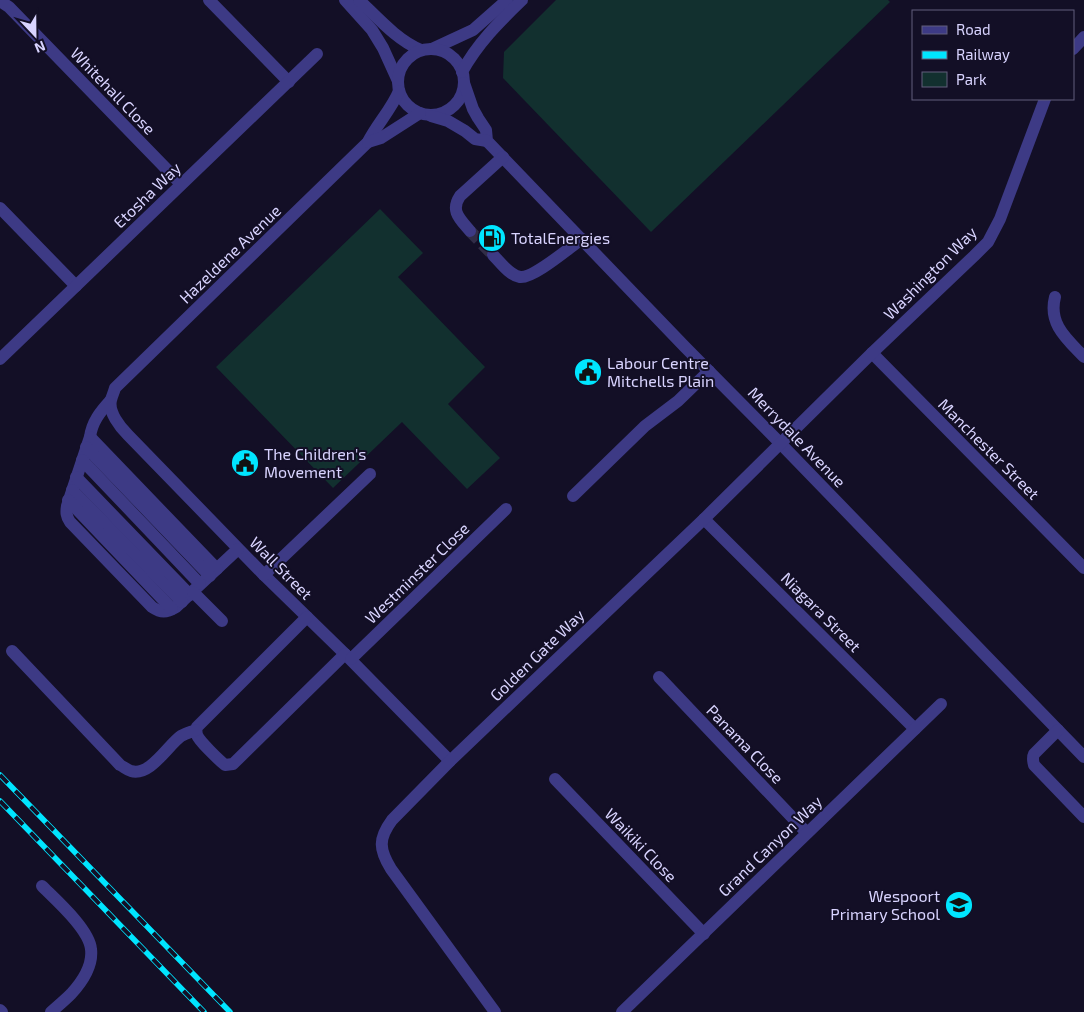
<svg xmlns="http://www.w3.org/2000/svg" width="1084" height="1012" viewBox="0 0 1084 1012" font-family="'Exo 2',sans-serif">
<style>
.green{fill:#12302f}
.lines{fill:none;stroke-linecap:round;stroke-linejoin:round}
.minor-tunnel{stroke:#312d47;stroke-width:12;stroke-dasharray:12 6;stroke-linecap:butt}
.minor{stroke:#3d3a85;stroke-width:12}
.rail-casing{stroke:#00e5ff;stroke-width:5.5}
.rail{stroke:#130f26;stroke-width:4;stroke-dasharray:11;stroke-linecap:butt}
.labels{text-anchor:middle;stroke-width:4;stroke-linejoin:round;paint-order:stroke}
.street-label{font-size:16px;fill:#d9d4ff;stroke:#130f26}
.poi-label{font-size:16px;fill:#d9d4ff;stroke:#130f26;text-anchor:start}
</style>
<rect width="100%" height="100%" fill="#130f26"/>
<g class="green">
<polygon points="556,0 888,0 890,2 651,232 503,78 504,52"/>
<polygon points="380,209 423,253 398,277 485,367 448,404 500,458 467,489 402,422 333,488 216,367"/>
</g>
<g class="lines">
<polyline class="minor-tunnel" points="470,231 493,255"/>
<g class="minor">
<polyline points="209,0 289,82"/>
<polyline points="345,0 372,30 383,48 398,81"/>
<path d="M359,0C378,18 397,40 421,50"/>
<polyline points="0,1 9,7 181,184"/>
<polyline points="432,49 473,30 507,0"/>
<polyline points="1073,49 1084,37"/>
<circle cx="431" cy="82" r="33"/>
<path d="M462,72C477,44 499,22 522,0"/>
<polyline points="464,83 473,109 478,118 486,130 487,141 685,347 780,443 1084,757"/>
<path d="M399,91C391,110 377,124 368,142L115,388C114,392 112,396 111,400C108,412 120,427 128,435L264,575L345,654L450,761"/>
<polyline points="431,116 448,121 465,131 475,139 487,141"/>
<polyline points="368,142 381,138 420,113"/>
<polyline points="0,208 76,286"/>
<path d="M470,231C460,219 450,211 460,196L503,157"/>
<path d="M493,255C500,262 509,275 520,277C533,279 570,247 582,239"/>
<path d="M1055,297C1048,324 1067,339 1084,357"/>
<polyline points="872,353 1084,568"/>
<polyline points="0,359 317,54"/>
<path d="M110,401C100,412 92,422 90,437L67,506C66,512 66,516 70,522L152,607C161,613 166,613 176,607L238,549"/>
<polyline points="90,437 217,569"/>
<polyline points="86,447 210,576"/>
<polyline points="82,460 200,584"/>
<polyline points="76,477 190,595"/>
<polyline points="72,490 182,602"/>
<polyline points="573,496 645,426 678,401 709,371"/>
<polyline points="68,500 172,609"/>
<polyline points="704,519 915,729"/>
<polyline points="264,575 370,474"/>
<polyline points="193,592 222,621"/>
<path d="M307,617L197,727C196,730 196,731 197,735C199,741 219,760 225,765L233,764L345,654"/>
<path d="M12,651L120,765C124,767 127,770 131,771C150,777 168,745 181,736C186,733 191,732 196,730"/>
<polyline points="351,659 506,509"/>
<polyline points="659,677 807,833"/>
<path d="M1058,730L1034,754C1032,758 1033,761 1034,765L1084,817"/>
<polyline points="555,779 704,934"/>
<path d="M42,886C56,900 89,929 91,949C93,965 82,982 71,994C65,1000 58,1006 51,1012"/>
<polyline points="0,1010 2,1012"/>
<path d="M495,1012L391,869C379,849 378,839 392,820L450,761L704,519L872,353L974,256L988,242L1000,219L1045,99"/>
<polyline points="622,1012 941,704"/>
</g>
<defs>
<g id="rail">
<polyline points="0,775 230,1012"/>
<polyline points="0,801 204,1012"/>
</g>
</defs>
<use href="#rail" class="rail-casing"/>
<use href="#rail" class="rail"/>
</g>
<defs>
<symbol id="fuel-disc" viewBox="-11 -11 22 22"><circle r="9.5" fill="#00e5ff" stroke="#130f26"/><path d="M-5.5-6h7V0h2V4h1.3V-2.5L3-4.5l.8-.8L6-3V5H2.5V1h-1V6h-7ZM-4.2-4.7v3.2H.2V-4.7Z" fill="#111"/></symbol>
<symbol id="civic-disc" viewBox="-11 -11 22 22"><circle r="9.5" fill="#00e5ff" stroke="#130f26"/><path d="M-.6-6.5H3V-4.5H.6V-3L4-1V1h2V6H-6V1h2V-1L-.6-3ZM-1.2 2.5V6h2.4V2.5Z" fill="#111"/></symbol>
<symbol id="school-disc" viewBox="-11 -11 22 22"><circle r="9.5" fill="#00e5ff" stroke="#130f26"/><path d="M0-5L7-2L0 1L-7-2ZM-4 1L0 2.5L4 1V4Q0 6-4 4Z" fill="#111"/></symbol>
</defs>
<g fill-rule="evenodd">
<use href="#fuel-disc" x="476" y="222" width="32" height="32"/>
<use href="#civic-disc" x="572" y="356" width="32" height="32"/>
<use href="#civic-disc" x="229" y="447" width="32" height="32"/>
<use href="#school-disc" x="943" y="889" width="32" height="32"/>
</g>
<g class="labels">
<g class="street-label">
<text transform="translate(113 91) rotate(46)" y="6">Whitehall Close</text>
<text transform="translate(147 195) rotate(-44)" y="6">Etosha Way</text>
<text transform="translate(230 254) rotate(-44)" y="6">Hazeldene Avenue</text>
<text transform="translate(930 273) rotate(-45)" y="6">Washington Way</text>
<text transform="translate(797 437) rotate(46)" y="6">Merrydale Avenue</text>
<text transform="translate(989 449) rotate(45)" y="6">Manchester Street</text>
<text transform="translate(281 568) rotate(45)" y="6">Wall Street</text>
<text transform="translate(417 573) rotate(-44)" y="6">Westminster Close</text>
<text transform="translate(821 612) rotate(45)" y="6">Niagara Street</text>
<text transform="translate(537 655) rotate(-44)" y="6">Golden Gate Way</text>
<text transform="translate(745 744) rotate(46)" y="6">Panama Close</text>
<text transform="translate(641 845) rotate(46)" y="6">Waikiki Close</text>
<text transform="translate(770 846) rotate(-44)" y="6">Grand Canyon Way</text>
</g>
<g class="poi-label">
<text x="511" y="244">TotalEnergies</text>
<text x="607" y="369">Labour Centre<tspan x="607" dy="18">Mitchells Plain</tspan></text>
<text x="264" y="460">The Children's<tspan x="264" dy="18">Movement</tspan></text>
<text x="940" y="902" text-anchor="end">Wespoort<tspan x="940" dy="18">Primary School</tspan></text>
</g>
</g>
<rect x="912" y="10" width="162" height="90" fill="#130f26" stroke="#625e7d"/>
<rect x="922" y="26" width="25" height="8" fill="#3d3a85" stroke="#625e7d"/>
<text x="956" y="35" font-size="15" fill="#d9d4ff">Road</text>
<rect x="922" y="51" width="25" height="8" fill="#00e5ff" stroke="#625e7d"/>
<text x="956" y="60" font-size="15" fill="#d9d4ff">Railway</text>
<rect x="922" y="72" width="25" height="15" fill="#12302f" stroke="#625e7d"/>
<text x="956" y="85" font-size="15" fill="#d9d4ff">Park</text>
<g transform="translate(35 35) rotate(158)" stroke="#130f26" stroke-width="4" paint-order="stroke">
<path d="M0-4L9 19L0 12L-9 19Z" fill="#d9d4ff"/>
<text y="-8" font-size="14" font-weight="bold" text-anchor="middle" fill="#d9d4ff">N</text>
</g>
</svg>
